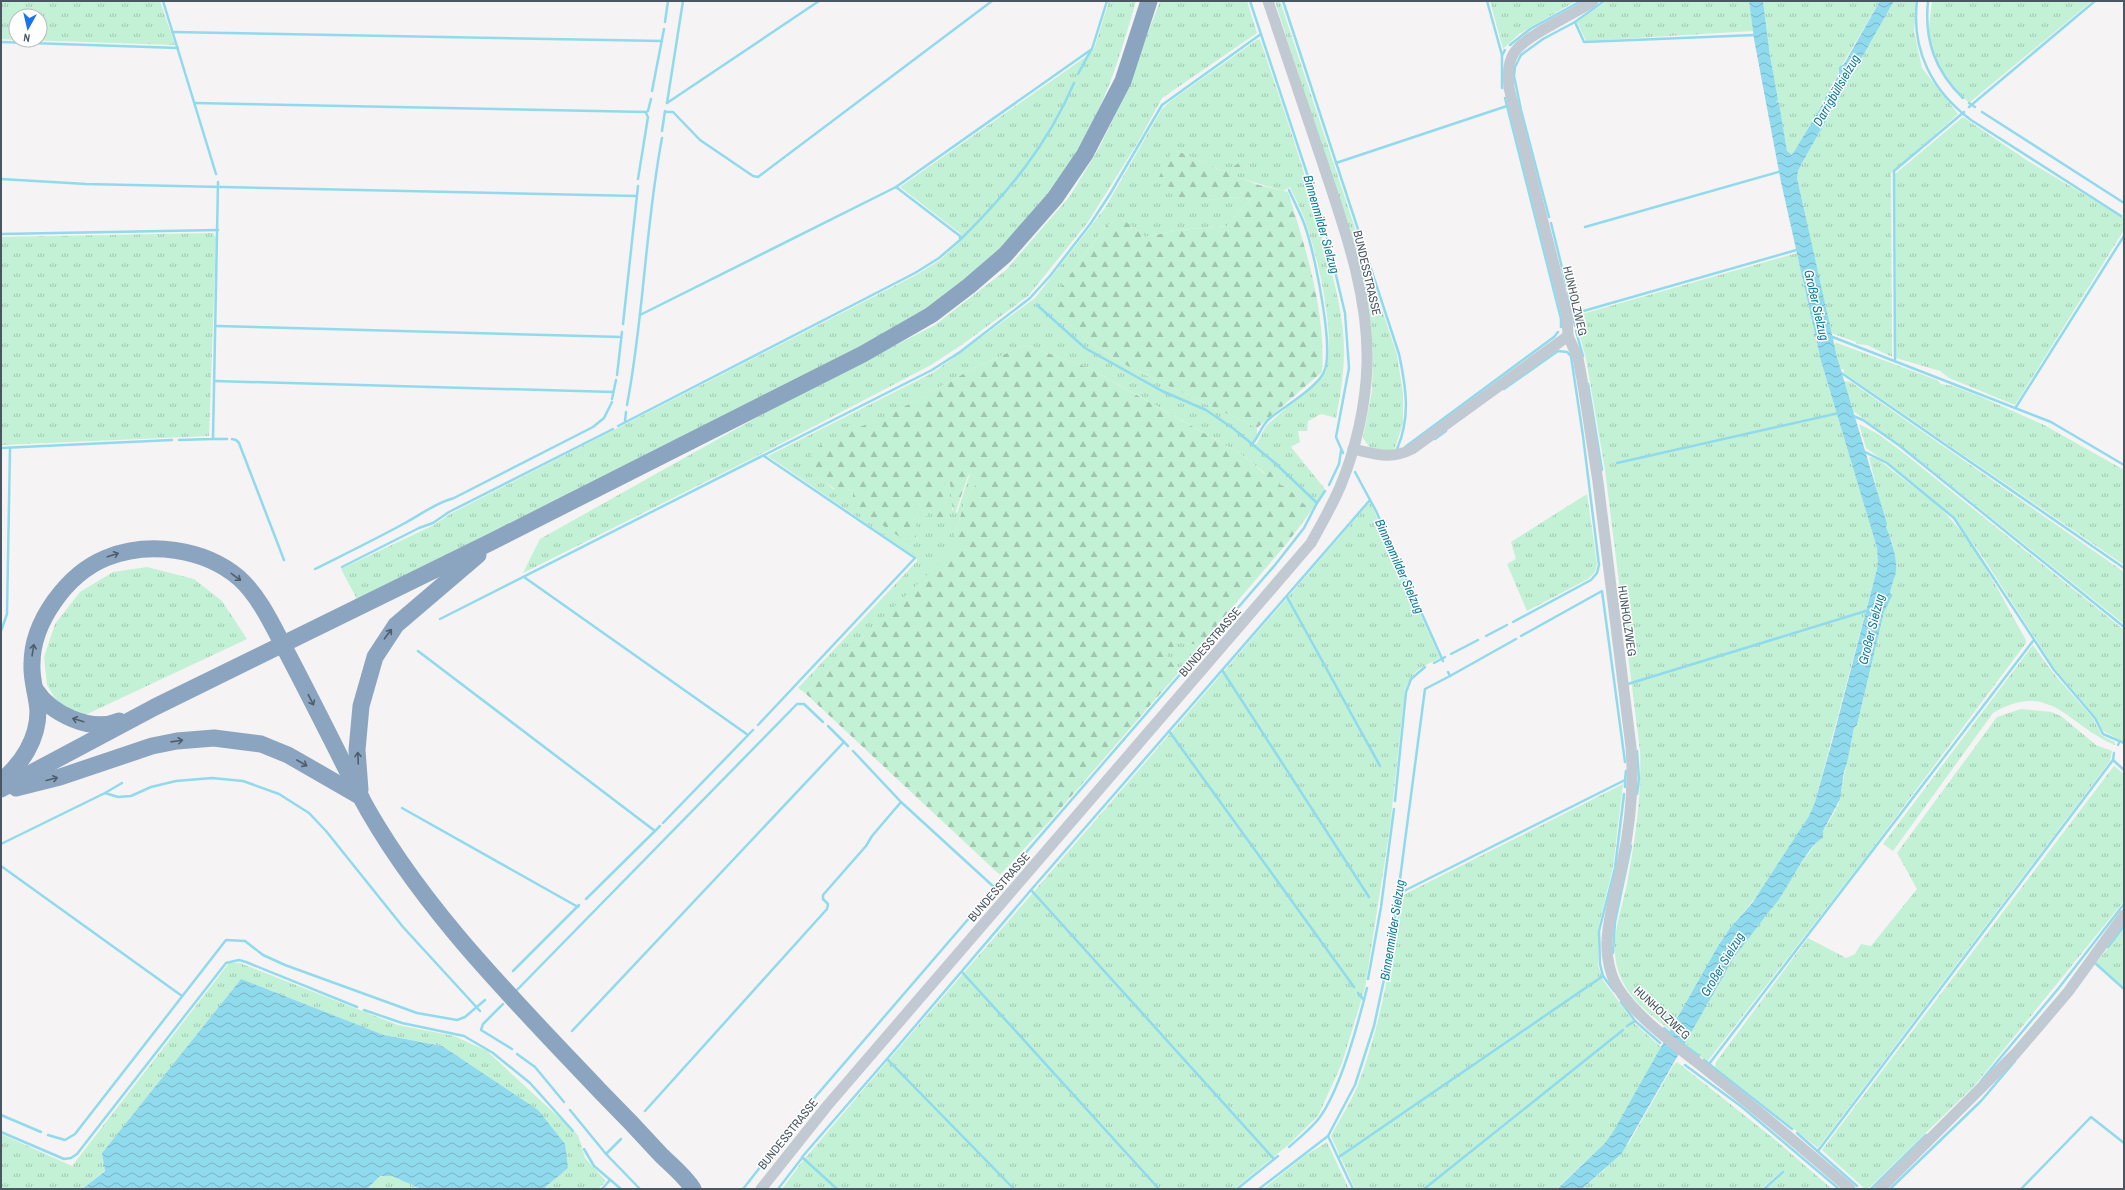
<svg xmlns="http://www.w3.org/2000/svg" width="2125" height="1190" viewBox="0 0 2125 1190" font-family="'Archivo Narrow',sans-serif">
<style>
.grass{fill:url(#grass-tufts);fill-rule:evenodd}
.forest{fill:url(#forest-firs)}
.water{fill:url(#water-waves)}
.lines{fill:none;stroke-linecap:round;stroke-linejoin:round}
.stream{stroke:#90daee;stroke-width:2.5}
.minor{stroke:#c1cad2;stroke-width:11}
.highway{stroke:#8ba5c1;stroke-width:17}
.oneway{stroke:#505e6b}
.labels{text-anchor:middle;stroke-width:3;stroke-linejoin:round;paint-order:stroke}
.street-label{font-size:12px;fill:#4a5661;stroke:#fff}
.water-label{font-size:13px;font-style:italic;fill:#0c7c9b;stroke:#fff}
</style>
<defs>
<pattern id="grass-tufts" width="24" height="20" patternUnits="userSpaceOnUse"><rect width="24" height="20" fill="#c3f1d5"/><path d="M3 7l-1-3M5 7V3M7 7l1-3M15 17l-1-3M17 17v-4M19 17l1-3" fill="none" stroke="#a0c6b0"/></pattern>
<pattern id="forest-firs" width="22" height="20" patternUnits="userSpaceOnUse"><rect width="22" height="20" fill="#c3f1d5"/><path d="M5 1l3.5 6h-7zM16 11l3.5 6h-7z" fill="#a0c6b0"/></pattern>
<pattern id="water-waves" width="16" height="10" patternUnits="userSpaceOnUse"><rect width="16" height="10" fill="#90daee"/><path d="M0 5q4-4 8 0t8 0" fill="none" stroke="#78b4c4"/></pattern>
</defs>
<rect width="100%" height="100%" fill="#f5f3f3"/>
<g class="grass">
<polygon points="1,1 160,1 175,45 23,40 40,40 40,16 16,16 16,40 1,39"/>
<path d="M1109,1H1136C1125,39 1114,77 1097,113C1063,188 996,265 926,310C909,321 891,330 874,340L537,511L357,599L341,569L434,525L450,514L916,275L940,260L961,241V234L900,187L1084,58L1094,49Z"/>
<polygon points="1160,1 1247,1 1257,33 1162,98 1138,142 1088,222 1028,296 963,344 931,365 761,454 523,573 540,539 775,407 935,325 1006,270 1070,196 1099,148 1122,101"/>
<polygon points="1275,1 1280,1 1397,355 1403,393 1403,424 1393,453 1370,448 1363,438 1372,391 1373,356 1371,326 1361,272"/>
<polygon points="1490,1 1576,1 1519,34 1503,49"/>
<polygon points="1607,1 1749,1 1753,31 1586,41 1577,22"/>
<polygon points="1763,1 1880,1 1842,65 1825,100 1792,155 1787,151 1779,103 1776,101"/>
<polygon points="1894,1 1917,1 1914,31 1922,68 1958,114 1891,173 1892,352 1892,356 1890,356 1867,345 1856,344 1856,342 1831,333 1797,178 1798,171 1802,163"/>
<path d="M1932,1H2092L1969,103C1951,84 1930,60 1929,32C1929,22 1931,11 1932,1Z"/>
<path d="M1258,39L1260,40C1284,110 1308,180 1326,251C1335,285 1344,317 1344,352C1344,374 1340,397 1336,418L1321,414L1308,421L1307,431H1298L1300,442L1291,447L1325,489L1311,511L1287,487L1280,485L1241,454L1123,387L1089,368L1025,345L976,367L891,414L816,478L825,482L833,489L845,488L853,491L854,497L907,542L918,541L912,527L916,528L914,516L916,504L936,514L941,520L943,477L948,475C953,487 953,498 952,510L957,513L970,473L976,479V485C962,498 962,518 954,534L959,545L805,693L798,688L917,561V558L768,456L934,372L1035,298L1105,208L1162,109L1172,100ZM1173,149L1225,172L1252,162L1233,176L1283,191L1290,187C1296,200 1303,213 1307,226C1320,266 1335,332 1326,372L1266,426L1256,445L1252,442L1257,437V428L1131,368L1089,342L1047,306L1105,227L1120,217L1145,237L1180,230L1227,226L1251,199L1235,197L1208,200Z"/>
<polygon points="1963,117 2028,161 2124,218 2124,230 2015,405 1949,378 1940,371 1896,358 1895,174"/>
<polygon points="213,233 216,238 209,436 1,445 1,237"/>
<path d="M1797,253L1821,361L1877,548L1878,565L1815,802L1809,816L1762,890L1730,928L1718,946L1671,1031C1651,1015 1628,999 1619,973C1608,943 1621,913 1627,884C1635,841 1642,795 1640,751L1605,470L1586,359L1575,316Z"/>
<polygon points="1837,343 1937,380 1941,384 1953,386 1979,396 2044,425 2124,470 2124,565 1844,373 1844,369 1840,369 1834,344"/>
<polygon points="1844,381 1851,382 2124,572 2124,624 1917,458 1853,411"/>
<polygon points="1859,424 1878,434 1905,454 2124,630 2124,742 2103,731 2095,716 2055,669 1984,559 1954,517 1898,471 1866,448"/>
<path d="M1869,457C1877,456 1890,469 1897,474C1913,487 1932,499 1946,514C1978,547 2003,600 2026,640V643L1865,858L1707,1062L1685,1043L1735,956L1766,914L1776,903L1790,879L1819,839L1836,809L1835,807L1838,806L1854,728L1857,725L1884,612L1889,600L1892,579L1895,575L1893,545L1886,527Z"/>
<polygon points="1587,494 1597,564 1595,572 1588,579 1527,611 1507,564 1516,559 1511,542"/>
<path d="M1370,502L1440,658C1422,667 1412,670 1405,690L1390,827L1365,988L1342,1063L1318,1116L1287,1146L1234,1189H782L802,1162L886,1063Z"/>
<polygon points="147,567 194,579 222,601 247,639 85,715 60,706 47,685 44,657 55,624 80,592 113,572"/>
<polygon points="1171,641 1200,645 1179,672 1166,655 1175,648"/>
<path d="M2033,645L2053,673L2093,718L2102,736L2115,742V745C2068,726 2051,679 1993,713L1893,851L1883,844Z"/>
<polygon points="2021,709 2051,712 2061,716 2096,745 2112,751 2110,761 1818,1148 1715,1067 1716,1062 1808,938 1846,958 1855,954 1861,944 1871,946 1917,889 1897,853 1997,717"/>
<polygon points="2114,766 2124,774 2124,901 1975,1085 1870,1187 1865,1189 1822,1150"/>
<path d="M1623,784L1613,867L1598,929V965L1603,980L1635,1024L1662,1048L1613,1132L1605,1143L1556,1189H1355L1331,1136C1339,1120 1350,1104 1357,1087C1381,1026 1391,960 1401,896Z"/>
<polygon points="2124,928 2124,987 2096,963"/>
<polygon points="229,963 240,963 398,1025 454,1036 487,1051 578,1135 585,1158 606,1181 598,1189 543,1189 568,1168 442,1046 384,1035 241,979 102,1153 105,1170 82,1189 1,1189 1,1134 72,1166"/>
<polygon points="1677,1062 1773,1138 1832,1189 1765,1189 1784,1173 1782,1171 1761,1189 1582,1189 1603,1171 1629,1143 1673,1066"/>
<polygon points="1327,1142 1349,1189 1263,1189 1306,1155"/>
<polygon points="380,1176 392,1176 421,1189 367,1189"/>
</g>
<g class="forest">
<path d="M1173,149L1225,172L1248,157L1252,162L1234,176L1259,185L1288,192C1306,250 1326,311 1322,372L1257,428L1131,368L1089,342L1047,306L1105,227L1120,217L1145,237L1180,230L1227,226L1251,199L1235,197L1208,200L1179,197L1159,177Z"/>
<path d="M1025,345L1089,368L1241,454L1265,474L1270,471L1279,478L1280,485L1287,487L1311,511L1288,542L1200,645L1171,641L1175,648L1166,655L1179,672L1048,823L1000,875L805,693L958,545L954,534C962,518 962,498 976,485V479L970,473L968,476L955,514C950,507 953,488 948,476L943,477L948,521L941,520L929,510L927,516H921L916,505V513L914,517L917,528H913L918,542H907L853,505V491L845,488L848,495L845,496C835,490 827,482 816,478L811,455L824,442L891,414L976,367Z"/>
</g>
<g class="water">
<path d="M1749,1H1763L1770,56L1778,100L1776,101L1779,103L1787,151L1792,155L1825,100L1826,95L1828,94L1839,73V67L1844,64L1880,1H1894L1802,163L1798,171L1797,178L1837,357L1887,524L1886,527C1891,539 1899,562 1895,576C1893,581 1891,587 1890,593L1892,596L1884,612L1857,725L1854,728L1847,763L1844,772L1840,799L1823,831V838C1810,842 1787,889 1777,902C1773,907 1768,912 1764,918L1735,956L1622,1153L1582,1189H1557L1605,1143L1613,1132L1718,946L1730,928L1753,902L1809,816L1815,802L1833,738L1878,565L1877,548L1821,361L1781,182L1754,39Z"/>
<polygon points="241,979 384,1035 442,1046 538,1110 565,1144 568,1168 543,1189 421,1189 392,1176 380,1176 367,1189 82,1189 105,1171 102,1153"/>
</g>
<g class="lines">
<g class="stream">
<polyline points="163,1 216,174"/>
<polyline points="1250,1 1324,225 1345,313 1349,368 1336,437 1343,453"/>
<path d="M1283,1L1399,354C1406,387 1411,417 1397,449"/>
<polyline points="1487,1 1502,55 1502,88"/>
<polyline points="1604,1 1575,22 1584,42 1755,35"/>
<path d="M1917,1C1911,50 1932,91 1971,120L2121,216"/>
<path d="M1928,1C1924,40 1935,71 1963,98"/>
<polyline points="665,22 668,1"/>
<polyline points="172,32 662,41"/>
<polyline points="1,42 178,48"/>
<polyline points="1510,45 1530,29 1581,1"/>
<polyline points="1502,55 1505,50"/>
<polyline points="1078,74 1091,50"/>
<polyline points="652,91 664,29"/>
<polyline points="1505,98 1561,319 1561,327"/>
<polyline points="195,103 646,112 648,111 651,99"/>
<polyline points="667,103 819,1"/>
<polyline points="667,103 683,1"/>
<polyline points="1969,103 1975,107"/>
<polyline points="1969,107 2095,1"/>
<polyline points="665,112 673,112 700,140 753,176 758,177 992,1"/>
<polyline points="1982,112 2124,203"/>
<polyline points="662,131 665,111"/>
<polyline points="1336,163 1507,106"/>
<polyline points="1,179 86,184 636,196"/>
<polyline points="638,179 648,117 646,113"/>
<polyline points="1549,217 1521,110 1514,76 1515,67 1521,55 1543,39 1575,22"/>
<polyline points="1551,223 1567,288"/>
<polyline points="1585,227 1782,171"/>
<polyline points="1,234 218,230"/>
<path d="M961,239C1009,191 1047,146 1074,83"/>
<polyline points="1568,293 1575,326"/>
<polyline points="1037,305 1085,348 1162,391 1206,410 1234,429 1275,463 1317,503 1325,491"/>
<polyline points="1573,314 1800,249"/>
<polyline points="640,315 896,187 1092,49 1107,1"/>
<polyline points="623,324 638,186"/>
<polyline points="216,326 621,337"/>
<polyline points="1576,331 1583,356"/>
<polyline points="1830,336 2051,422 2124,465"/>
<polyline points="1895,360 1894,171 1964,112"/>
<polyline points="1840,372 2124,568"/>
<polyline points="617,375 622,332"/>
<polyline points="215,381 613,392"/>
<polyline points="1588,384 1602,470"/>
<polyline points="1504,389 1558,351 1567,352 1571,356 1583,436 1599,565 1597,573 1591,580 1513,622"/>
<polyline points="612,399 616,380"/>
<path d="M627,405C644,317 645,227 662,138"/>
<polyline points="2016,407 2124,236"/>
<polyline points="1851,415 1863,420 1900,446 2124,627"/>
<polyline points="625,421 626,412"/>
<polyline points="618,426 915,273 939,258 960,240 960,236 896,187"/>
<polyline points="213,439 227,439"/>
<polyline points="232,439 236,440 239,443 284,560"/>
<polyline points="1435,439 1446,431"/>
<polyline points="179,440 213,439 218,182"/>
<path d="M1252,444C1259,437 1261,426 1269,419C1284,406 1315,390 1324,372C1335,348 1314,253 1305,226C1301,214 1294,202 1289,190"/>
<polyline points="1405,447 1554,337 1558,332"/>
<polyline points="1,448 172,440"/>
<polyline points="1863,451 1887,463 1954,518 2054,670 2095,718 2103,734 2124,743"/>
<polyline points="1617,463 1839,413"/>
<polyline points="1355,472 1376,511 1443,661"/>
<polyline points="1329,485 1339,464 1341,451"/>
<polyline points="342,567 419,528 433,523 449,512 613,429"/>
<path d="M315,569C345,554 376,539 405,523C422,514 435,503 454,498L593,427L604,418L612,402"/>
<polyline points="524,577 748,735"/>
<polyline points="1287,597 1380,766"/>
<polyline points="440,619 932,370 960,352 1030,298 1050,276 1091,223 1110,194 1162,105 1261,34"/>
<polyline points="1,631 7,614 10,448"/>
<polyline points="1486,636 1507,625"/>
<polyline points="1521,636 1602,591 1625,762"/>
<polyline points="418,651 655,831"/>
<polyline points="1451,654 1478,640"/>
<polyline points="1434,663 1445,657"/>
<polyline points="1222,670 1369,897"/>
<polyline points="1450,676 1516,639"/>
<polyline points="1628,684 1869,610"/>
<polyline points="758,725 915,558 764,456"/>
<polyline points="828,726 848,746"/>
<polyline points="1169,731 1354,987"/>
<polyline points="2118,745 2120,741"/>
<polyline points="1637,751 1639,779 1637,794"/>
<polyline points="2113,760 2124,770"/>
<polyline points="1625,787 1625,781"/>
<polyline points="105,793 122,783"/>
<polyline points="1395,801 1406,692 1411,679 1425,667"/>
<polyline points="402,808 578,907"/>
<polyline points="663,823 753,730"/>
<polyline points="1,844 105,793 118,797 131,796 151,787 176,781 212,778 243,781 279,794 309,813 326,831 403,927 480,1011"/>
<polyline points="1,866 182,996"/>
<polyline points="1003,879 1275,565 1304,528 1317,503"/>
<polyline points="1031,890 1274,1159"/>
<polyline points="1398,894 1625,780 1626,771"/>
<polyline points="586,899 660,826"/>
<polyline points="2108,947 2124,926"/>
<polyline points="1613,953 1615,922 1631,846"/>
<polyline points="2095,963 2124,989"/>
<polyline points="513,971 579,905"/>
<polyline points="962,972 1159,1189"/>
<polyline points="1368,979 1381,907 1394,809"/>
<polyline points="1614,991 1603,976 1600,964 1599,931 1615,868 1624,794"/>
<polyline points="515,992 797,704 804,704 823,722"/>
<polyline points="1358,993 1364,1000"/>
<polyline points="1621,1002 1635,1021 1660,1043"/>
<polyline points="503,1004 483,1024 481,1030 512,1049"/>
<polyline points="364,1010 402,1023 464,1036 493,1053 530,1083 573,1131"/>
<polyline points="1627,1026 1635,1021"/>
<polyline points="1664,1028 1672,1035"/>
<polyline points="572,1031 844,742"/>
<polyline points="1682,1043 1699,1056"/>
<polyline points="517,1054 535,1067 564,1102"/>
<polyline points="887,1059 1031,890 1370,500"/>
<polyline points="1704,1060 1792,1129"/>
<polyline points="1709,1064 2033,641"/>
<polyline points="1685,1065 1742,1107 1839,1189"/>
<polyline points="1981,1081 2058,989 2124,904"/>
<polyline points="570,1110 606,1154 640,1189"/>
<polyline points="645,1111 827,909 828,904 823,899 823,895 866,846 872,836 901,802"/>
<polyline points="1,1115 41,1132"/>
<polyline points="1,1132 64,1159 71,1158 77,1154 226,963 239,960 246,962 357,1007"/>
<polyline points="1797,1133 1857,1186"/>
<polyline points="48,1135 65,1140 75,1134 226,940 245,941 263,955 285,965 417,1013 457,1020 465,1017 485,1000"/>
<path d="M1289,1147C1299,1138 1312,1128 1320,1117C1341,1088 1358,1024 1367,988"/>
<polyline points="584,1149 594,1166 621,1189"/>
<polyline points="1818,1151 2113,760 2114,753"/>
<polyline points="606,1154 621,1139"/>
<polyline points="1339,1157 1603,976"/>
<polyline points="602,1189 610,1180"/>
<polyline points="743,1189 816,1096 995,888 901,802 853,751"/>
<polyline points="778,1189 802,1158"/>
<polyline points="837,1189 802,1157 887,1059 1014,1189"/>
<polyline points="1237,1189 1278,1156"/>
<polyline points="1259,1189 1328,1136"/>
<polyline points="1353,1189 1328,1136 1355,1085 1374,1026 1391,947 1425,689 1450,676 1448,672"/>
<polyline points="1424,1189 1623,1030"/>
<polyline points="1764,1189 1783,1172"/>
<polyline points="1871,1189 1926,1135"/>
<polyline points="1890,1189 1981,1101 2015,1061"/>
<polyline points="2021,1189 2091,1117 2124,1143"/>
</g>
<g class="minor">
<path d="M1593,1C1573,15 1531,33 1517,49C1507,60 1508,75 1509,88L1567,316L1568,336L1578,358L1583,385L1598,482L1631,747C1634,786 1630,826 1622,864C1617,889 1608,915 1607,941C1606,956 1610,975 1618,988C1635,1017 1686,1053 1713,1075C1760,1112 1805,1150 1850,1189"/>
<path d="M1353,449C1376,454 1391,460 1412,449L1568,336"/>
<path d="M761,1189L827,1106L1311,543C1321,525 1332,506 1340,487C1356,449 1366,404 1367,364C1369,295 1344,228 1323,164C1305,110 1286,55 1268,1"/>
<polyline points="1880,1189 2016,1053 2068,992 2124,915"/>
</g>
<g class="highway">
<path d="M35,689C51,714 91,733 119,721"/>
<path d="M1,781C22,764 38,739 38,711C37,695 31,680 32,664C32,622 67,574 106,558C148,541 204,548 239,578C259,596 272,624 284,647C310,696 334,745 359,794C418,905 514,1000 600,1091C621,1112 641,1133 661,1155C672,1166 685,1176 693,1189"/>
<polyline points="16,788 60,777 152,746 177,741 214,738 261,744 288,755 361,797"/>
<polyline points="1,789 155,707 491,542 863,354 931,315 969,286 1005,255 1055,198 1085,154 1123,81 1149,1"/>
<polyline points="360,790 357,750 361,706 375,657 396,625 478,555"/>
</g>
</g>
<defs><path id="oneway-shaft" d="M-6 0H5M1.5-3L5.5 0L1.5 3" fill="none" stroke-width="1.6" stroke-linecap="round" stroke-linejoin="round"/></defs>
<g class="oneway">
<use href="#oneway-shaft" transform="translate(113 555) rotate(-18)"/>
<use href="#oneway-shaft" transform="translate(236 577) rotate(37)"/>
<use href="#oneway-shaft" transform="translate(388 634) rotate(-53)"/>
<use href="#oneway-shaft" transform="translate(33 650) rotate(-81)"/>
<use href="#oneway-shaft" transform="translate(311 700) rotate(63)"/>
<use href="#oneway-shaft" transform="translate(78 720) rotate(-163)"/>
<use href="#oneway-shaft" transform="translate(177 741) rotate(-8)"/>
<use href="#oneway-shaft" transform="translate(358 758) rotate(-93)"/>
<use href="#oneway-shaft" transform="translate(302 763) rotate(30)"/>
<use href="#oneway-shaft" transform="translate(52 779) rotate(-14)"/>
</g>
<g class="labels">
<g class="street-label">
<text transform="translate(1367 273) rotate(77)" y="4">BUNDESSTRASSE</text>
<text transform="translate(1575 301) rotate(77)" y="4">HUNHOLZWEG</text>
<text transform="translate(1627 621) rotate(82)" y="4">HUNHOLZWEG</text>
<text transform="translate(1210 642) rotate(-49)" y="4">BUNDESSTRASSE</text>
<text transform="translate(999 887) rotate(-49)" y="4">BUNDESSTRASSE</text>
<text transform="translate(1662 1013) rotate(43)" y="4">HUNHOLZWEG</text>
<text transform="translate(788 1134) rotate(-51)" y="4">BUNDESSTRASSE</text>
</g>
<g class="water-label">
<text transform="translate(1836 90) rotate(-60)" y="5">Darrigbüllsielzug</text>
<text transform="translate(1322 224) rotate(74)" y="5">Binnenmilder Sielzug</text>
<text transform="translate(1817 305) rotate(77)" y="5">Großer Sielzug</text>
<text transform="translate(1400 566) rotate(66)" y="5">Binnenmilder Sielzug</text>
<text transform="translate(1871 629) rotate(-76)" y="5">Großer Sielzug</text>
<text transform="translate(1392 930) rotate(-81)" y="5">Binnenmilder Sielzug</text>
<text transform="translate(1722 964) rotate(-59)" y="5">Großer Sielzug</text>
</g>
</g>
<rect width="2125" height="1190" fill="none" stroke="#4a5661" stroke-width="4"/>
<g transform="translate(28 28) rotate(188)"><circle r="19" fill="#ffffff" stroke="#b7bbc0"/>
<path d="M0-3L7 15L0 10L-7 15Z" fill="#1a73e8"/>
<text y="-6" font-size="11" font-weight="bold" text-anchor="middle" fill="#4a5661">N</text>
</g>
</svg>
